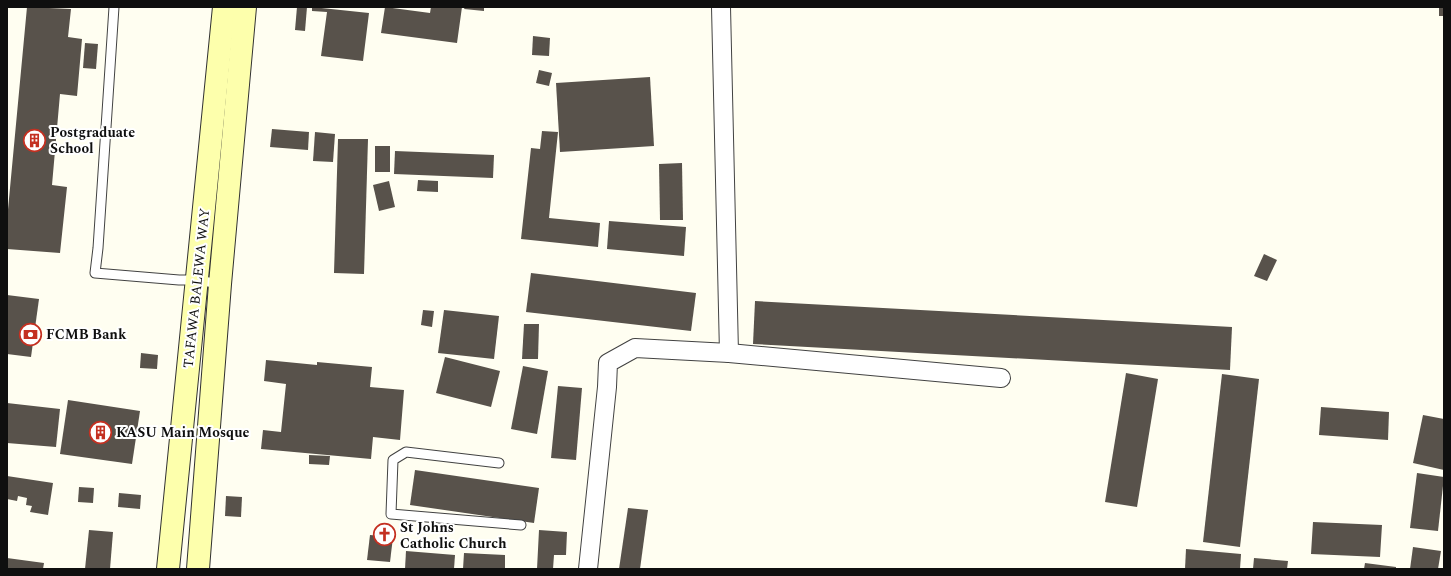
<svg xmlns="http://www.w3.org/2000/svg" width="1451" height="576" viewBox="0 0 1451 576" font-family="Spectral,serif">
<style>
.building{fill:#58524b}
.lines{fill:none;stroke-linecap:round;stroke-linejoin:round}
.lane-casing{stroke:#424242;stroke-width:11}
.street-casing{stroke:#424242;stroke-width:20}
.secondary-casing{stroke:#313131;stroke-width:24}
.lane{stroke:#fff;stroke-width:9}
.street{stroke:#fff;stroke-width:18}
.secondary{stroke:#fdffac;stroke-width:22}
.labels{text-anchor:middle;stroke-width:4;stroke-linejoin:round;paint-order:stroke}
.poi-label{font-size:14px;font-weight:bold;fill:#0f0f0f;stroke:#fff;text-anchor:start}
.street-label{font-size:14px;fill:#0f0f0f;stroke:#fff}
</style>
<rect width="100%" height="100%" fill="#fffef1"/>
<g class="building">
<polygon points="27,7 71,9 68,37 82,39 77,96 60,94 52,185 67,187 60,253 7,249 7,220"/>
<polygon points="297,7 307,7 305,31 295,30"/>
<polygon points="312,7 369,13 363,61 321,56 327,12 312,11"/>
<polygon points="385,7 430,13 431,7 462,7 457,43 381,33"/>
<polygon points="465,7 484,7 484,11 464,9"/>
<rect x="1439" y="7" width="5" height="9"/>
<polygon points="533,36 550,38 549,56 532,55"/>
<polygon points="85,43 98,44 96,69 83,68"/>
<polygon points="539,70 552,73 549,86 536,83"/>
<polygon points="650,77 654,146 560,152 556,83"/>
<polygon points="272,129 309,132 308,150 270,147"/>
<polygon points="542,131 558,132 549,218 600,223 598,247 521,239 531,148 540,149"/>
<polygon points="315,132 335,134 333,162 313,161"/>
<polygon points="338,139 368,139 364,274 334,273"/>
<rect x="375" y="146" width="15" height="26"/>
<polygon points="395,151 494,155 493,178 394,174"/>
<polygon points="682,163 683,220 660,220 659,164"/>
<polygon points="418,180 438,181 438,192 417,191"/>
<polygon points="389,181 395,207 379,211 373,185"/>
<polygon points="609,221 686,227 684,256 607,249"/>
<polygon points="1264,254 1277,260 1267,281 1254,276"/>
<polygon points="531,273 696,293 691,331 526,312"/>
<polygon points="7,295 39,299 31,357 7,354"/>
<polygon points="755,301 1232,327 1230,370 753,344"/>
<polygon points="423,310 434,311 432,327 421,325"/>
<polygon points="444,310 499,316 494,359 438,353"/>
<polygon points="524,324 539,324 538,359 522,359"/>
<polygon points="141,353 158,355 157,369 140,368"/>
<polygon points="445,357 500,371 491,407 436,393"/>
<polygon points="266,360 317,365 317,362 372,367 370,387 404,390 400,440 373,437 371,459 261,449 263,430 281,432 286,384 264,381"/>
<polygon points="523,366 548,371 537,434 511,429"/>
<polygon points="1126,373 1158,379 1137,507 1105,502"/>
<polygon points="1222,374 1259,379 1240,547 1203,542"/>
<polygon points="558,386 582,388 576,460 551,458"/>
<polygon points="68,400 140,411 132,464 60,454"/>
<polygon points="7,403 60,409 56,447 7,443"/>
<polygon points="1321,407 1389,412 1388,440 1319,435"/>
<polygon points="1423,415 1444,419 1444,470 1413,463"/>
<polygon points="309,455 330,456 329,465 309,464"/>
<polygon points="415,470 539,488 534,523 410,505"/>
<polygon points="1417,473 1444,477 1438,531 1410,528"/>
<polygon points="7,476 53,483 48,515 30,512 32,506 26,505 27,498 18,496 17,501 7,499"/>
<polygon points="79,487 94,488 93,503 78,502"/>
<polygon points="119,493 141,495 140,509 118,507"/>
<polygon points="226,496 242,497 241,517 225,516"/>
<polygon points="628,508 648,510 640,569 619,569"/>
<polygon points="1313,522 1382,525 1380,557 1311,554"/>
<polygon points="89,530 113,532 110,569 85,569"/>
<polygon points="539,530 567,532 566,555 554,555 553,569 537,569"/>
<polygon points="370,535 393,537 390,562 367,560"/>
<polygon points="1413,547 1441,551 1438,569 1410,569"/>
<polygon points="1186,549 1241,554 1240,569 1185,569"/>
<polygon points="406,551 455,555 454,569 405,569"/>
<polygon points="464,553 505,555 505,569 463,569"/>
<polygon points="7,558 44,563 43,569 7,569"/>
<polygon points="1254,558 1288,561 1287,569 1253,569"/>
<polygon points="1365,563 1396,567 1396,569 1364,569"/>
</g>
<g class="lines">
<defs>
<g id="lane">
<polyline points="114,7 98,248 95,273 179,280 197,280 220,284"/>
<polyline points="499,463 406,452 393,460 391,514 521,525"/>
</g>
<g id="street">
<polyline points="721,7 729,353"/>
<polyline points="588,569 607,387 608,363 635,348 729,353 1001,378"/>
</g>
<g id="secondary">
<polyline points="168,569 224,7"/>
<polyline points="198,569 220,284 245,7"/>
</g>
</defs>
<use href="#lane" class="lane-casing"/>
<use href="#street" class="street-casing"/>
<use href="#secondary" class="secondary-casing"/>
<use href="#lane" class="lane"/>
<use href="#street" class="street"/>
<use href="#secondary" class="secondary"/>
</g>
<defs>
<symbol id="building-ring" viewBox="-11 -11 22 22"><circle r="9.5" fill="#fff" stroke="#c43021" stroke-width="1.5"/><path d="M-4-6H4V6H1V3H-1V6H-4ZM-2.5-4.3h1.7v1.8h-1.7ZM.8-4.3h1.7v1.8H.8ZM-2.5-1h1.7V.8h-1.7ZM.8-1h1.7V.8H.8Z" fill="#c43021"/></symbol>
<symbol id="bank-ring" viewBox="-11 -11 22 22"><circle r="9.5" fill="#fff" stroke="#c43021" stroke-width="1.5"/><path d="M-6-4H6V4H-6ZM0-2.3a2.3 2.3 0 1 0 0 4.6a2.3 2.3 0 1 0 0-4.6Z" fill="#c43021"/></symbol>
<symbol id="church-ring" viewBox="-11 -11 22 22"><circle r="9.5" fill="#fff" stroke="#c43021" stroke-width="1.5"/><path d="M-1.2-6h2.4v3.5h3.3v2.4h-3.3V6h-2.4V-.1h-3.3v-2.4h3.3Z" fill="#c43021"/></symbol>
</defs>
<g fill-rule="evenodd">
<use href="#building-ring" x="22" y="128" width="25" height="25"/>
<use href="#bank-ring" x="18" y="322" width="25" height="25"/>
<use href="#building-ring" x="88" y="420" width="25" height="25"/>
<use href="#church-ring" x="372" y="522" width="25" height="25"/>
</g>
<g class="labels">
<g class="poi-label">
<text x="50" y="137">Postgraduate<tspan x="50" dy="16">School</tspan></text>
<text x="46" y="339">FCMB Bank</text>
<text x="116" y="437">KASU Main Mosque</text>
<text x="400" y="532">St Johns<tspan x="400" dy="16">Catholic Church</tspan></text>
</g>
<g class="street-label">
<text transform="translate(196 288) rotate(-84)" y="5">TAFAWA BALEWA WAY</text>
</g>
</g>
<rect width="1451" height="576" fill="none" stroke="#0f0f0f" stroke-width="16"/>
</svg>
